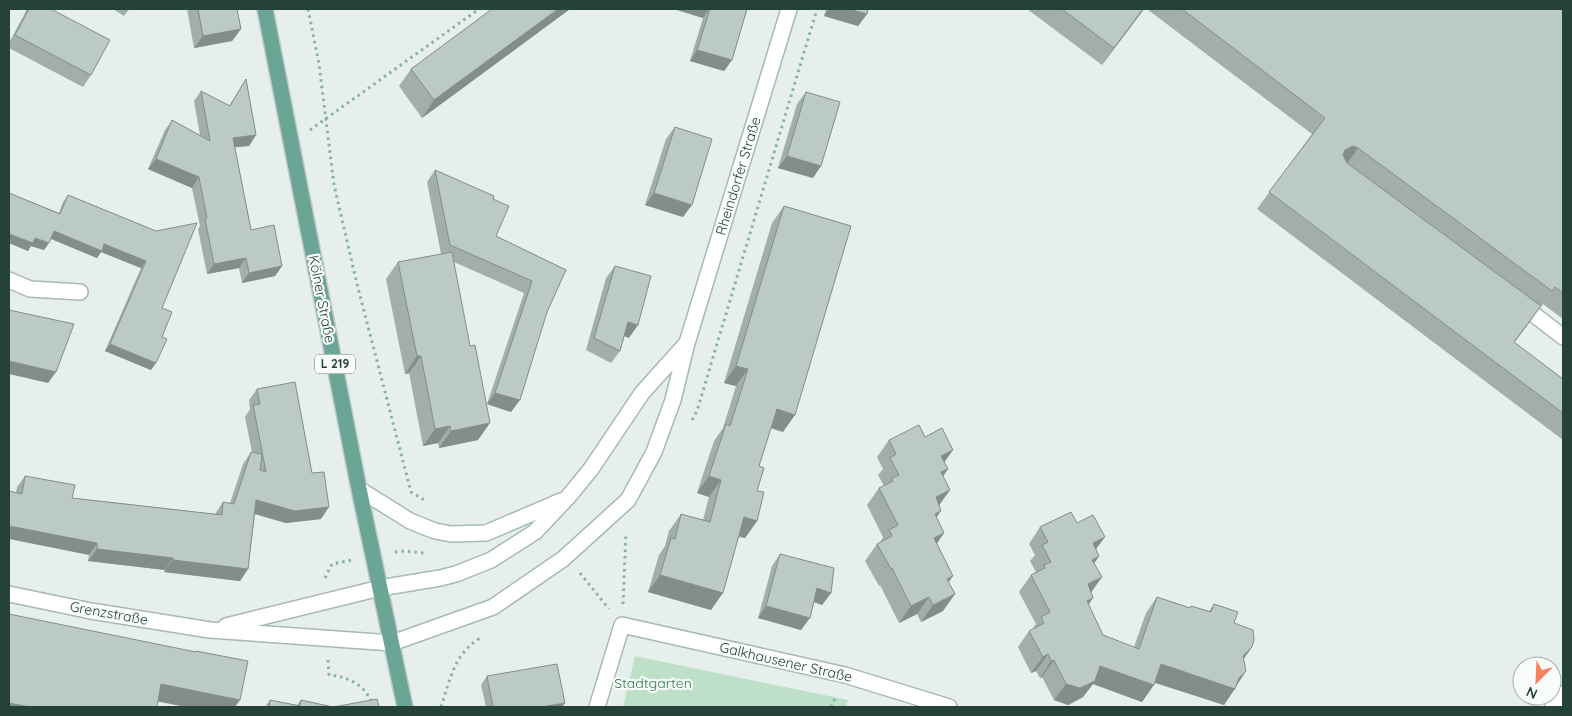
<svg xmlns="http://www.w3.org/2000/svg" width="1572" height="716" viewBox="0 0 1572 716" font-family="Quicksand,sans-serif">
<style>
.park{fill:#bfe0c8}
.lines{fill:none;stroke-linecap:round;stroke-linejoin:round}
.service-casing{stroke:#a8b8b2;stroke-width:18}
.minor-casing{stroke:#a8b8b2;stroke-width:18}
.secondary-casing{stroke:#a4bbb3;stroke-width:18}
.primary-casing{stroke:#c2cac8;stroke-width:18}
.path{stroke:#86b3a5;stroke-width:3;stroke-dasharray:2.5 4;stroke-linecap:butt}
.service{stroke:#fff;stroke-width:15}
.minor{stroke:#fff;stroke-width:15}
.secondary{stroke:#fff;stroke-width:15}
.primary{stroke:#6aa596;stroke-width:15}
.wall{fill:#a1aea9}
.shaded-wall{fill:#838d89}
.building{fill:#bbcac4;stroke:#838d89}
.labels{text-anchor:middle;stroke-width:4.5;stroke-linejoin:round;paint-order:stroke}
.shield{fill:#f7fbf9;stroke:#637a73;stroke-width:1}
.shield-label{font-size:12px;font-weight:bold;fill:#24423a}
.street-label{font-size:14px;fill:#24423a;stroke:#f7fbf9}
.park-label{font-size:14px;fill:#2d7a4b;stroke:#f7fbf9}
</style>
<rect width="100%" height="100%" fill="#e6efeb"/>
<polygon class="park" points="635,656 848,700 846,707 623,707"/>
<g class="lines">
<defs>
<polyline id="service" points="1519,303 1563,337"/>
<g id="minor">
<polyline points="9,280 30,289 80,292"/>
<polyline points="9,594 91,611 210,630 392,643"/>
<polyline points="226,626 380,588"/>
<polyline points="597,707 622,625 845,675 949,707"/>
<polyline points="1553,707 1563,694"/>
</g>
<g id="secondary">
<polyline points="359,489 410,521 435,531 451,534 486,533 561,501"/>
<polyline points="380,588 440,578 456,574 491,560 535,532 569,496 591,469 642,393 686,344"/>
<polyline points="392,643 493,607 563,559 628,500 654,452 673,400 687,343 789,9"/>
</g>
<polyline id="primary" points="265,9 359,489 405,707"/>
</defs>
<use href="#service" class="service-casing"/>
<use href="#minor" class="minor-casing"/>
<use href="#secondary" class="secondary-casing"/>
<use href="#primary" class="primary-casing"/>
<g class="path">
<polyline points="308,9 319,64 334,185 357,284 411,492 426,501"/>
<polyline points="310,130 479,9"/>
<polyline points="692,420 697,411 817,9"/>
<polyline points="395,552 404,551 424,553"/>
<polyline points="580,573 609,609"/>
<polyline points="325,578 332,564 352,560"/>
<polyline points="623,604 626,533"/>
<path d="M328,660L329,675C351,677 366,686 374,707"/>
<path d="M441,707C450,680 454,654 480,638"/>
<polyline points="831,707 836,696"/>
</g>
<use href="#service" class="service"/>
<use href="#minor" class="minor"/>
<use href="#secondary" class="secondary"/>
<use href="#primary" class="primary"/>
</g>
<g class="wall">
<polygon points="27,9 51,9 91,75 83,87 9,48 9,43"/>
<polygon points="113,9 129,9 124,16"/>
<polygon points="187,9 237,9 241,29 232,41 194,48"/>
<polygon points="570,9 422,118 399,86 411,69"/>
<polygon points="674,9 747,9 732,60 724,71 690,61 703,18"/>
<polygon points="826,9 868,9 867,14 858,26 824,16"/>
<polygon points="1027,9 1144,9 1102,65"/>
<polygon points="1147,9 1563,9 1563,319 1543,304 1540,308 1539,308 1514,342 1563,379 1563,440 1257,209 1312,134"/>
<polygon points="246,79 256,135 249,146 235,147 251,230 282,266 275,276 242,283 239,268 207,274 198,229 200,226 192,188 148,169 165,130 172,120 200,135 194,101 201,91 229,106"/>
<polygon points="806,92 813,178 778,168 797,104"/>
<polygon points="675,127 683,217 645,205 666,139"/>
<polygon points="435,170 493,199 496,236 566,270 547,312 511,412 487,404 524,293 454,262 478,440 439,448 438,443 423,446 409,373 405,374 386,279 398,262 441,254 427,182"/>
<polygon points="9,193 59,213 63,202 68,195 156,231 162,308 162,337 151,370 105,351 141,268 101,252 97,258 51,239 44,250 31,246 28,251 9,243"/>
<polygon points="784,206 783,432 771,428 759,466 757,491 757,521 745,538 739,537 711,610 648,592 659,555 665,546 669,531 681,514 703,520 709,497 697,493 714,441 723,428 736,386 724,383 772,223"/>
<polygon points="615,266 629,338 624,336 620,351 611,363 586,350 606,278"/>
<polygon points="257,389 321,519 286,523 255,514 248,569 240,581 164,572 165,570 88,561 89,555 16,493 17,487 25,476 72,498 215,514 223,502 230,503 243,464 251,452 252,452 245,417 250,409 249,400"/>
<polygon points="925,437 944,462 948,469 943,476 939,505 936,518 937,544 949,582 943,611 921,622 917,614 899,623 880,585 879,586 865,561 877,544 880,543 883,537 867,505 879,488 884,486 878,475 883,469 877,457 889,440"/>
<polygon points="1077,523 1096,549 1099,556 1094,564 1091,593 1088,605 1103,635 1134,647 1146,613 1157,597 1190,608 1191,606 1209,611 1214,604 1234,623 1252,647 1244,659 1235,689 1224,705 1155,682 1142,702 1093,684 1083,697 1068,705 1054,700 1042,677 1040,678 1036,671 1031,673 1018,647 1029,631 1032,630 1036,624 1019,592 1031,575 1036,572 1030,561 1035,555 1029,544 1040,527"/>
<polygon points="780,554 831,593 822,605 814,602 801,630 758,618 772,566"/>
<polygon points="487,676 562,707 486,707 481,685"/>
<polygon points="270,700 297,705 301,700 333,707 379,707 265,707"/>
</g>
<g class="shaded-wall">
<polygon points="558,9 570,9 422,118 434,100"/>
<polygon points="674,9 709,9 703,18"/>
<polygon points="829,9 848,9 867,14 858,26 824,16"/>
<polygon points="1143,9 1144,9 1102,65 1114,48"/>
<polygon points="241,29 232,41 194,48 203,36"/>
<polygon points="697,50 732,60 724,71 690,61"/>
<polygon points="256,135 249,146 226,148 233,138"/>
<polygon points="1353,146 1358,148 1346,165 1333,167 1345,150"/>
<polygon points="787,156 821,166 813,178 778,168"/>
<polygon points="156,159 199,177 192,188 148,169"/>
<polygon points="654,193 692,205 683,217 645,205"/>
<polygon points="54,231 104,244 146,261 141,268 101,252 97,258 49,238"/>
<polygon points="9,234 35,238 49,243 44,250 31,246 28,251 9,243"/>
<polygon points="246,258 239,268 207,274 214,264"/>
<polygon points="282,266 275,276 242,283 249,273"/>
<polygon points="1541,306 1529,323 1502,359 1514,342"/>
<polygon points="628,322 638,325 629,338 620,334"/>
<polygon points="110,344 156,363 151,370 105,351"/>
<polygon points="417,356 421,356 409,373 405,374"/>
<polygon points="9,361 56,372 48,383 9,374"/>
<polygon points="736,366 748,369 736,386 724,383"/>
<polygon points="495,393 520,400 511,412 487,404"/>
<polygon points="777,409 795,415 783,432 765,426"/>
<polygon points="490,423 478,440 439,448 451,431"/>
<polygon points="450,426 438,443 423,446 435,429"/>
<polygon points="953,450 941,467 941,456"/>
<polygon points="948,469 936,486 941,472"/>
<polygon points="709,476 721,480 709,497 697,493"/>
<polygon points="950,490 938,507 936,497"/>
<polygon points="256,500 329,507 321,519 286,523 248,512"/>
<polygon points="941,511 929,528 935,514"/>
<polygon points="744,517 757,521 745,538 733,534"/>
<polygon points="9,526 97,543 89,555 9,539"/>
<polygon points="944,533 932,551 934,538"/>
<polygon points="1105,537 1093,553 1093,543"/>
<polygon points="97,549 173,558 165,570 88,561"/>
<polygon points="1099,556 1088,572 1092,560"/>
<polygon points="173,560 248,569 240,581 164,572"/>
<polygon points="660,575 723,593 711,610 648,592"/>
<polygon points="953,576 941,593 947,579"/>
<polygon points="1102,577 1090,594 1088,584"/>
<polygon points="817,588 831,593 822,605 809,600"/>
<polygon points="955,594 943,611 921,622 933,605"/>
<polygon points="929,597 917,614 899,623 911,606"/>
<polygon points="1093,598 1082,614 1087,601"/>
<polygon points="766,606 810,618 801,630 758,618"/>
<polygon points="1252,647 1240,663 1243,656"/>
<polygon points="1048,654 1036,671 1031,673 1043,657"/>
<polygon points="1054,660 1042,677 1040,678 1051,661"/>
<polygon points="1161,664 1239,678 1246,671 1224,705 1149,681"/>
<polygon points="1100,666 1154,685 1142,702 1093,684 1083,697 1068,705 1054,700 1066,684"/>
<polygon points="161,684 240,700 235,707 186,707 150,700"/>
<polygon points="9,703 30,707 9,707"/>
<polygon points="565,703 562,707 541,707"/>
</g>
<g class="building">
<polygon points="29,9 51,9 110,40 91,75 15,35"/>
<polygon points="198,9 237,9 241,29 203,36"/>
<polygon points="492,9 558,9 434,100 411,69"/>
<polygon points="710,9 747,9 732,60 697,50"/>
<polygon points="848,9 868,9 867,14"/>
<polygon points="1062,9 1143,9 1114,48"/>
<polygon points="1182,9 1563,9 1563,293 1555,287 1552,291 1358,148 1353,146 1345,150 1343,155 1347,163 1541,306 1514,342 1563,379 1563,413 1269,192 1325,118"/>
<polygon points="246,79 256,135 233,138 251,230 274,225 282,266 249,273 246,258 214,264 205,219 207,218 199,177 156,159 172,120 210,141 201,91 230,106"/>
<polygon points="806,92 840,102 821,166 787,156"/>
<polygon points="675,127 712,139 692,205 654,193"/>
<polygon points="435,170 494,196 493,199 509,206 496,236 566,270 547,312 520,400 495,393 532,281 450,245"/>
<polygon points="9,193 60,214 68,195 156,231 197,223 162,308 172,312 162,337 167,339 156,363 110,344 146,261 104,244 102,251 54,231 49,243 35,238 33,243 9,234"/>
<polygon points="784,206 851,226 795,415 777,409 759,466 764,468 757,491 764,492 757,521 744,517 723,593 660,575 671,538 675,539 681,514 710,522 721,480 709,476 726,424 730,426 748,369 736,366"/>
<polygon points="452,252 470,346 475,345 490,423 451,431 450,426 435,429 421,356 417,356 398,262"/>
<polygon points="615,266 651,276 638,325 628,322 620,351 594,338"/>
<polygon points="9,310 74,324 56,372 9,361"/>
<polygon points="295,382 312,473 324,472 329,507 295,511 256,500 248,569 173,560 173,558 97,549 97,543 9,526 9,491 22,494 25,476 75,485 72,498 222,515 223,502 234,504 251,452 262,454 260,470 266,472 253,405 260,404 257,389"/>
<polygon points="919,425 925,437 942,428 953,450 941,456 948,469 941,472 950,490 936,497 941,511 935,514 944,533 934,538 953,576 947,579 955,594 933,605 929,597 911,606 892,568 891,569 877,544 892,536 889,530 898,525 879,488 893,481 892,478 899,475 890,458 896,454 889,440"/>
<polygon points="1071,512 1077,523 1093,515 1105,537 1093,543 1099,556 1092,560 1102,577 1088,584 1093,598 1087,601 1103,635 1139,649 1157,597 1190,608 1191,606 1211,612 1214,604 1238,612 1234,623 1253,630 1254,640 1252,647 1243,656 1246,671 1239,678 1235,689 1161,664 1154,685 1100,666 1095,681 1080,688 1066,684 1054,660 1051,661 1048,654 1043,657 1029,631 1044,623 1041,617 1050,612 1031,575 1045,568 1044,565 1051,562 1042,545 1048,542 1040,527"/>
<polygon points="780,554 834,568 831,593 817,588 810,618 766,606"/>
<polygon points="9,614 196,652 196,651 248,661 240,700 161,684 157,707 30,707 9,703"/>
<polygon points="557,664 565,703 541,707 493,707 487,676"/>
<polygon points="377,699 379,707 269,707 270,700 300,706 301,700 333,707"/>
</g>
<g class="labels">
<rect class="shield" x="315" y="354.5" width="40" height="19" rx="4"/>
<g class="shield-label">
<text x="335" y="368">L 219</text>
</g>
<g class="street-label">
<text transform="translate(738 176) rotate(-73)" y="5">Rheindorfer Straße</text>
<text transform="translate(322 299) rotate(79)" y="5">Kölner Straße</text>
<text transform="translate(109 613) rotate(10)" y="5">Grenzstraße</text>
<text transform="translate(786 662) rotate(13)" y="5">Galkhausener Straße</text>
</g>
<g class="park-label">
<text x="653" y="688">Stadtgarten</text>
</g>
</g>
<rect width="1572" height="716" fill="none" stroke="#24423a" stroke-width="20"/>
<g transform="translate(1537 681) rotate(204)"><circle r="24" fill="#f7fbf9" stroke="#a3b1ad"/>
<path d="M0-4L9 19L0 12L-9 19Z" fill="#f4845f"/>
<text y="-8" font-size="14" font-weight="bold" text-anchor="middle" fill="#24423a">N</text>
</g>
</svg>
